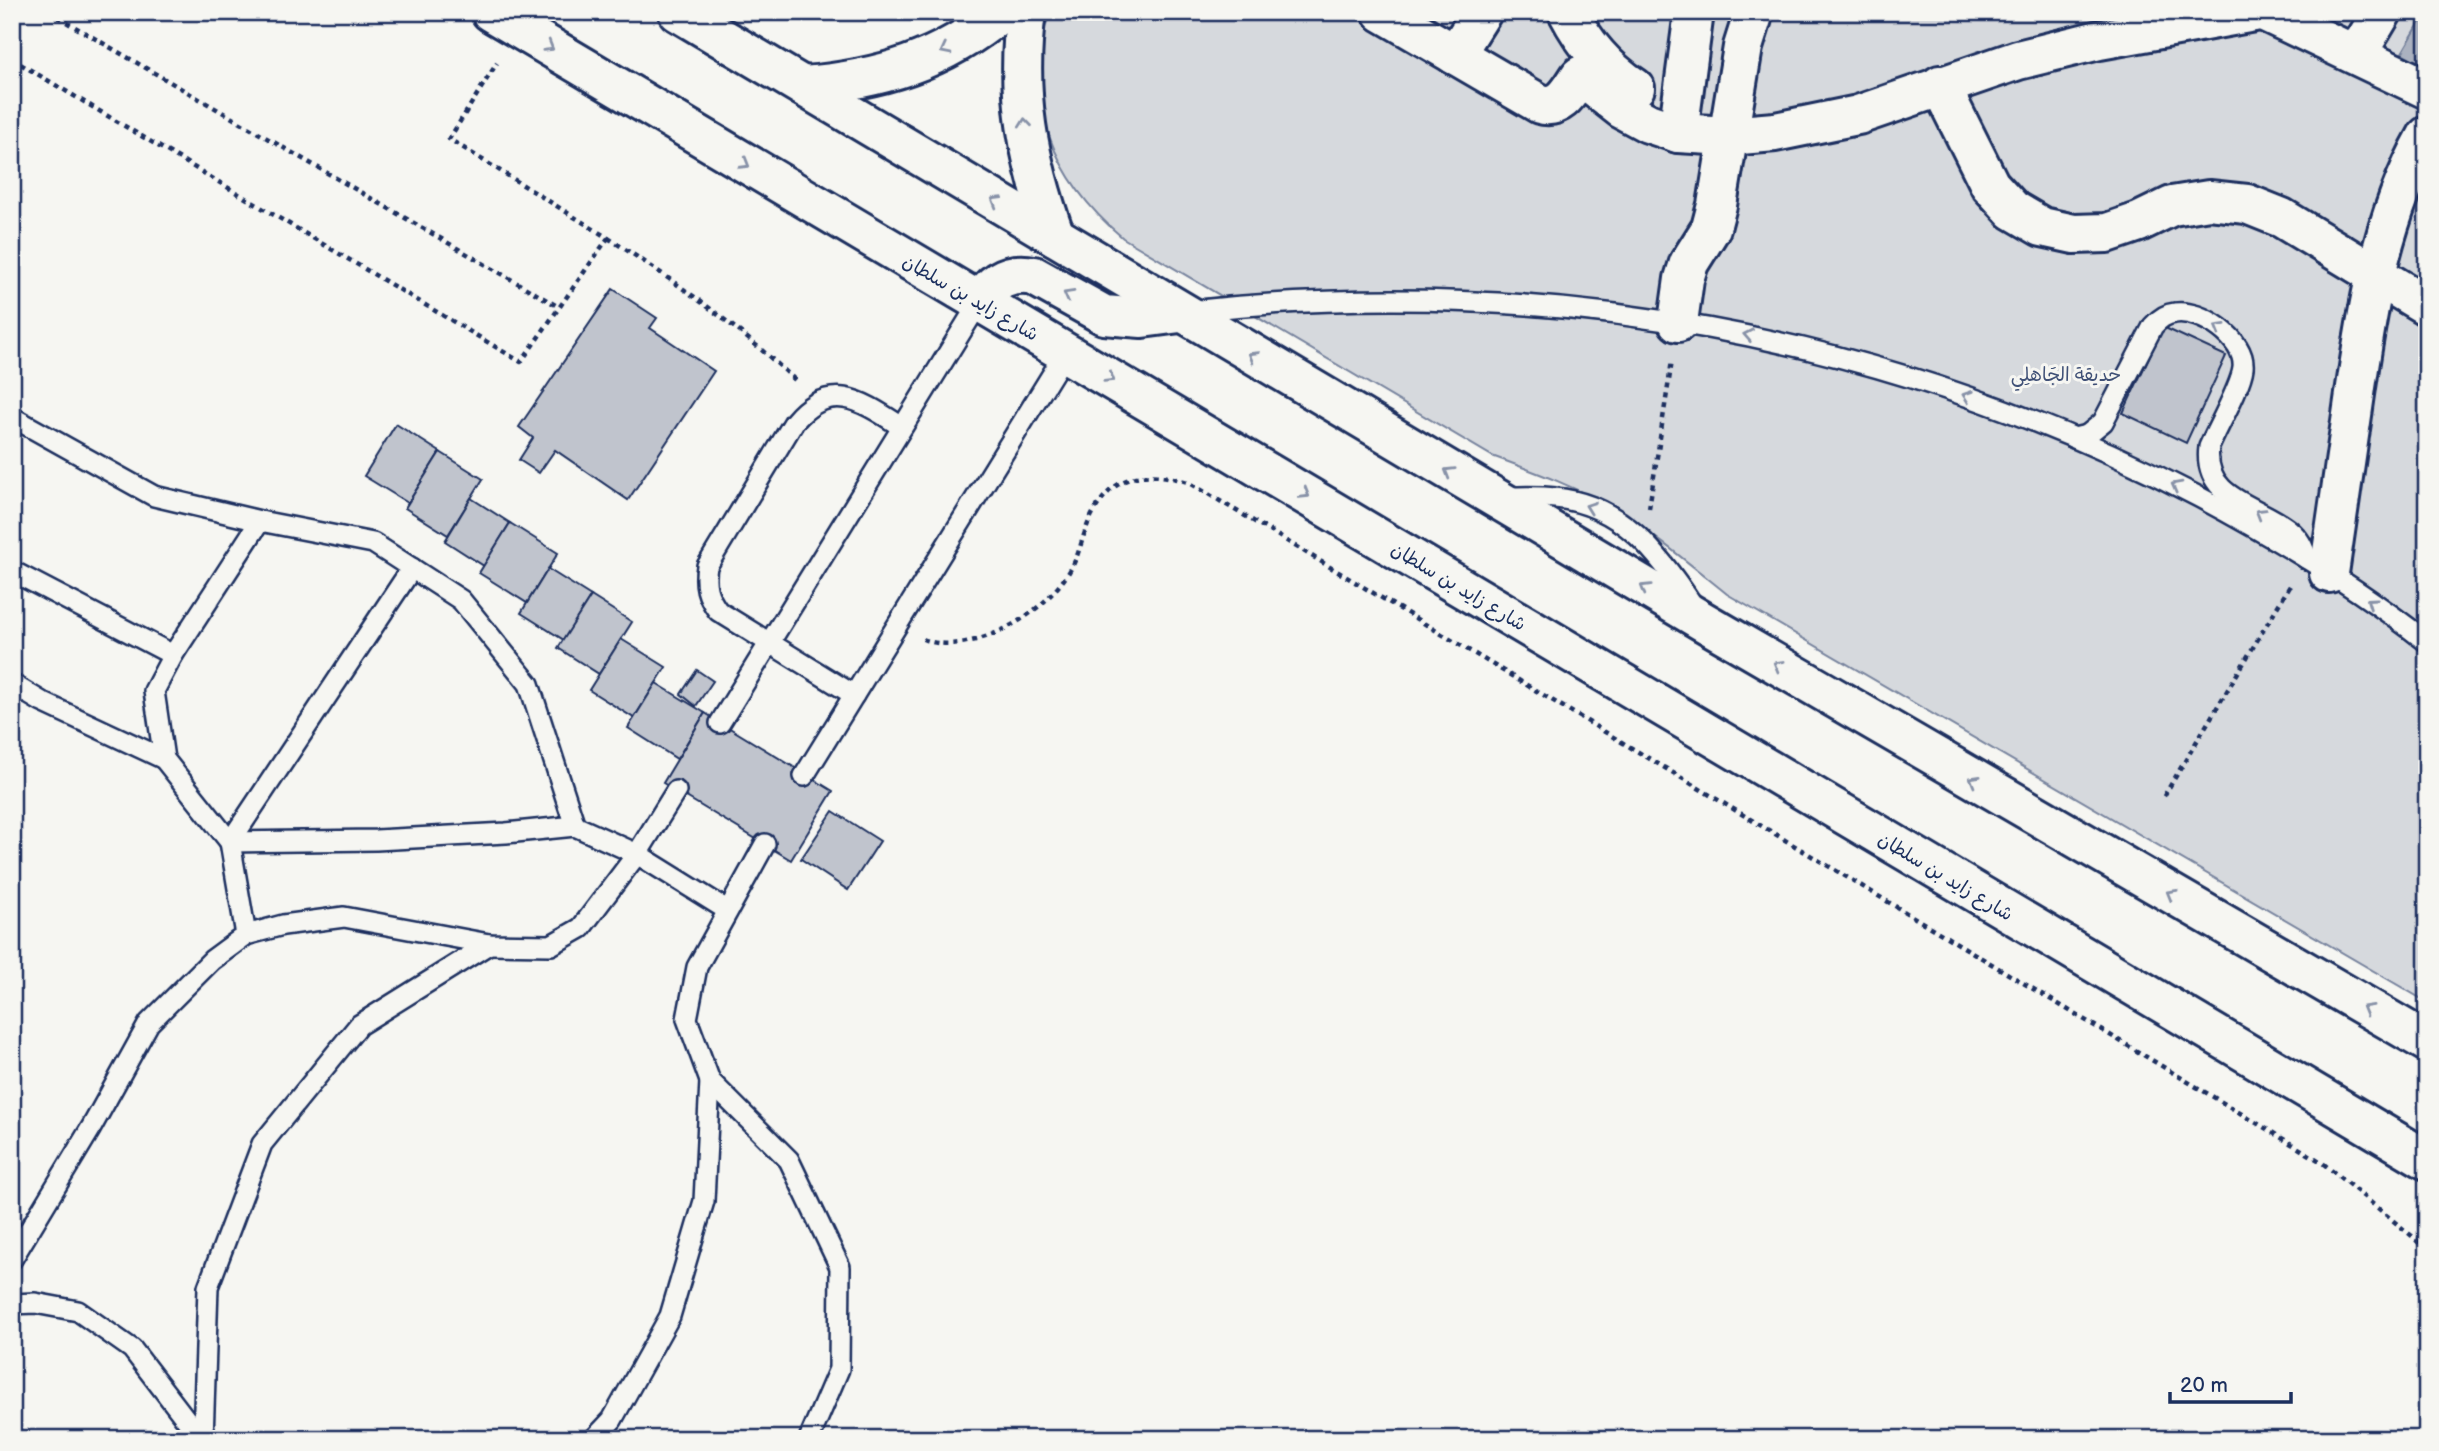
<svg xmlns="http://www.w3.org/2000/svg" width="2439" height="1451" viewBox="0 0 2439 1451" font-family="'Balsamiq Sans','Playpen Sans Arabic',sans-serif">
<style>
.green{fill:#d6d9dd;stroke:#78849e;stroke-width:2}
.water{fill:#abb2c0;stroke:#717e99;stroke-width:2}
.building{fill:#c0c4cd;stroke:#1b2f5e;stroke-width:2}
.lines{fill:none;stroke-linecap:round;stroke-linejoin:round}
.lane-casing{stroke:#1b2f5e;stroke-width:24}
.street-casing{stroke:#1b2f5e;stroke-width:44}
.highway-casing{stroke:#1b2f5e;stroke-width:44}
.path{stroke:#1b2f5e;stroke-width:4.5;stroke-dasharray:5 5;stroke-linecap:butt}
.lane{stroke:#f6f6f2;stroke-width:19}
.street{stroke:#f6f6f2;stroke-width:38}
.highway{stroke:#f6f6f2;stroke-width:38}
.oneway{stroke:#8892a8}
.labels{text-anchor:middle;stroke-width:6;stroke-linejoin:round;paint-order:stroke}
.street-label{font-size:19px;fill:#1b2f5e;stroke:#f6f6f2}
.park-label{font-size:19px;fill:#405177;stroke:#f6f6f2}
</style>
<rect width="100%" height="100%" fill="#f6f6f2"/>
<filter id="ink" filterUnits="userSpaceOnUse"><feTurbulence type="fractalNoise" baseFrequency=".0143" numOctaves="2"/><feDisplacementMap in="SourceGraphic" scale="14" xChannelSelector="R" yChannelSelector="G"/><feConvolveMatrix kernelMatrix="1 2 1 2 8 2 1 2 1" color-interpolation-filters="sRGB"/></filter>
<g filter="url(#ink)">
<path class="green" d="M1050,12H2427V1002L1727,594C1692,566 1658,537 1620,513C1580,488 1536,472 1492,456L1123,238C1055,181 1019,100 1050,12Z"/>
<polygon class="water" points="2426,12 2427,12 2427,67 2402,53"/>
<g class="building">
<polygon points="613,289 657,318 650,328 714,371 628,500 555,450 539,473 519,460 533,438 519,427"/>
<polygon points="2163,327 2226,356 2186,443 2123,413"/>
<polygon points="396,424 440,452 408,503 364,476"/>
<polygon points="440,452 483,479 448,535 405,508"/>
<polygon points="471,498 510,523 484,566 445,541"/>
<polygon points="510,523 558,553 527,603 479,573"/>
<polygon points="548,569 591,596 564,640 521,613"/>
<polygon points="591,596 632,622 599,674 558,648"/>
<polygon points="621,639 666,667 634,718 589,690"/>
<polygon points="697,670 713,681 696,706 681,694"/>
<polygon points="656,683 705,713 677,759 628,728"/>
<polygon points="705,713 833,791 791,860 663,783"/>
<polygon points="833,811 880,841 848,890 801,859"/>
</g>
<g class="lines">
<defs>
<g id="lane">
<path d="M1190,311C1541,273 1886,333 2199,497C2278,539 2356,586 2427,642"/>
<polyline points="12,417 154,496 260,521 373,543 461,600 529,684 575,826"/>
<path d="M2074,438L2087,435L2103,422L2153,326C2159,319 2165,314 2175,313C2201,309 2246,339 2243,368C2241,386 2217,428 2209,447C2200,515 2298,504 2306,558"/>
<path d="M1506,497C1522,497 1539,496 1555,498C1622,504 1660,555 1694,607"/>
<polyline points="260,521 173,655 154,691 164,759 230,842 376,840 506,833 575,826 637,854 727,910"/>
<polyline points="12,571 173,655"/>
<polyline points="12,684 42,702 164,759"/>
<path d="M854,695L718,611C707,596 704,585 707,566L794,422C831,378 863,402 902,427"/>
<polyline points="720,723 979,303"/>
<polyline points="804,776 1066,352"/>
<polyline points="765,844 697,967 687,1019 710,1081 789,1160 840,1267 839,1369 809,1439"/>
<polyline points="246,935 230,842 412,568"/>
<polyline points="12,1259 91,1128 149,1023 212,960 246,935 283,925 344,917 489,944 551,945 581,928 637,854 676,791"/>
<polyline points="12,1304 35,1303 78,1311 132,1349 201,1439"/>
<polyline points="203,1439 208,1287 262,1144 359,1025 489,944"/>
<polyline points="594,1439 612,1420 670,1316 704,1201 710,1081"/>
</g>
<g id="street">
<path d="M1026,12C1015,93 1028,160 1055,236"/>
<path d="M1382,12L1540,104C1561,110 1570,91 1580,76L1622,109L1648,123L1678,133L1728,136L1775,132L1858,115L2018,60L2099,40L2254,12"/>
<path d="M1568,12C1584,43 1606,69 1635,88"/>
<polyline points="2265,12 2427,89"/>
<polyline points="2357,54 2382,12"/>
<polyline points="1455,55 1482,12"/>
<polyline points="1940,85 1990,185 2013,210 2042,227 2074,234 2107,233 2139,222 2172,206 2209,200 2247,204 2282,218 2427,306"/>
<path d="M803,86C878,80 943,61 1001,12"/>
<polyline points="1678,133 1694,12"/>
<polyline points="1678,322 1684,279 1689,263 1711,228 1717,205 1743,47 1754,12"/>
<path d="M2329,573C2337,518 2345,463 2353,408C2366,316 2380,219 2427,136"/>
</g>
<g id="highway">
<polyline points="491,12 2427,1160"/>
<polyline points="678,12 1704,622 2427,1042"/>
<path d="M979,303C992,281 1009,271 1034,276L1104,315L1142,318L1180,313"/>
</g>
</defs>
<use href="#lane" class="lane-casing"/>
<use href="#street" class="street-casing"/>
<use href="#highway" class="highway-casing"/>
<g class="path">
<polyline points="49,12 559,307"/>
<polyline points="12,59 521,362 608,238 449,139 497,63"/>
<path d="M608,238C675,281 738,326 796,381"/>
<polyline points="1649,508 1672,361"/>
<path d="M923,639C944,648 969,643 991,635C1023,622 1050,601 1069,572C1080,555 1082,535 1091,517C1113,473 1147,468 1190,483L2320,1161L2412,1236L2427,1251"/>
<polyline points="2164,796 2291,584"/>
</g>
<use href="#lane" class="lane"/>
<use href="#street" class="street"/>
<use href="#highway" class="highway"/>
</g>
<defs><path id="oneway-chevron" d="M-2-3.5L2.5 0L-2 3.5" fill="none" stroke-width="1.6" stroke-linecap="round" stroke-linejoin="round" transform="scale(1.75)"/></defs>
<g class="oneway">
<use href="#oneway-chevron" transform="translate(549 47) rotate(31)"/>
<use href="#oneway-chevron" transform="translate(945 50) rotate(153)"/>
<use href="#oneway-chevron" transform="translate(1025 123) rotate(-96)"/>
<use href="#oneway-chevron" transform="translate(745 164) rotate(31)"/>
<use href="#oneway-chevron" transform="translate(996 201) rotate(-149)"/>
<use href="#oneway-chevron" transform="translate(1068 295) rotate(-151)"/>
<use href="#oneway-chevron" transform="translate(2219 328) rotate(-150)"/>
<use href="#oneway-chevron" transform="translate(1748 335) rotate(-169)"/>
<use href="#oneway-chevron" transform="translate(1253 356) rotate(-149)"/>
<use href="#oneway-chevron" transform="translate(1110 378) rotate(31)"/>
<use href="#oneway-chevron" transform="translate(1967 396) rotate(-161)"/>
<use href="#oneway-chevron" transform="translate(1449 472) rotate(-149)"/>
<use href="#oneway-chevron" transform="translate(2176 486) rotate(-152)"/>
<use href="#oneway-chevron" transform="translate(1305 494) rotate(31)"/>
<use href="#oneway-chevron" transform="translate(1590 507) rotate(-160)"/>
<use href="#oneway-chevron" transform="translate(2260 513) rotate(-149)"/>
<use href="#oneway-chevron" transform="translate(1645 588) rotate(-149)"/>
<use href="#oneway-chevron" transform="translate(2371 602) rotate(-145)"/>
<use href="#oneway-chevron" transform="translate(1778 665) rotate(-150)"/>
<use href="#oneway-chevron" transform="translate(1974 780) rotate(-150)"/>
<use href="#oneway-chevron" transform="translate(2171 894) rotate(-150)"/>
<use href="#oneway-chevron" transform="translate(2367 1009) rotate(-150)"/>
</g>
</g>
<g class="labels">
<g class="street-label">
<text transform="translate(971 297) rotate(30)" y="7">شارع زايد بن سلطان</text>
<text transform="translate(1459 586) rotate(31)" y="7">شارع زايد بن سلطان</text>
<text transform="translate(1946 876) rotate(31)" y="7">شارع زايد بن سلطان</text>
</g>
<g class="park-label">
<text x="2066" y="381">حديقة الجَاهلِي</text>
</g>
</g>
<rect width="2439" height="1451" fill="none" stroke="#f6f6f2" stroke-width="42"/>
<rect x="21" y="21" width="2397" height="1409" fill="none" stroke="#1b2f5e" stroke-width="2.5" filter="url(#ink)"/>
<path d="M2170 1392v10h121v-10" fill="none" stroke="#1b2f5e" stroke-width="3.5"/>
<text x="2180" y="1392" font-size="21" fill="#1b2f5e" stroke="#f6f6f2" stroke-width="5" paint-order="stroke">20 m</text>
</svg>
